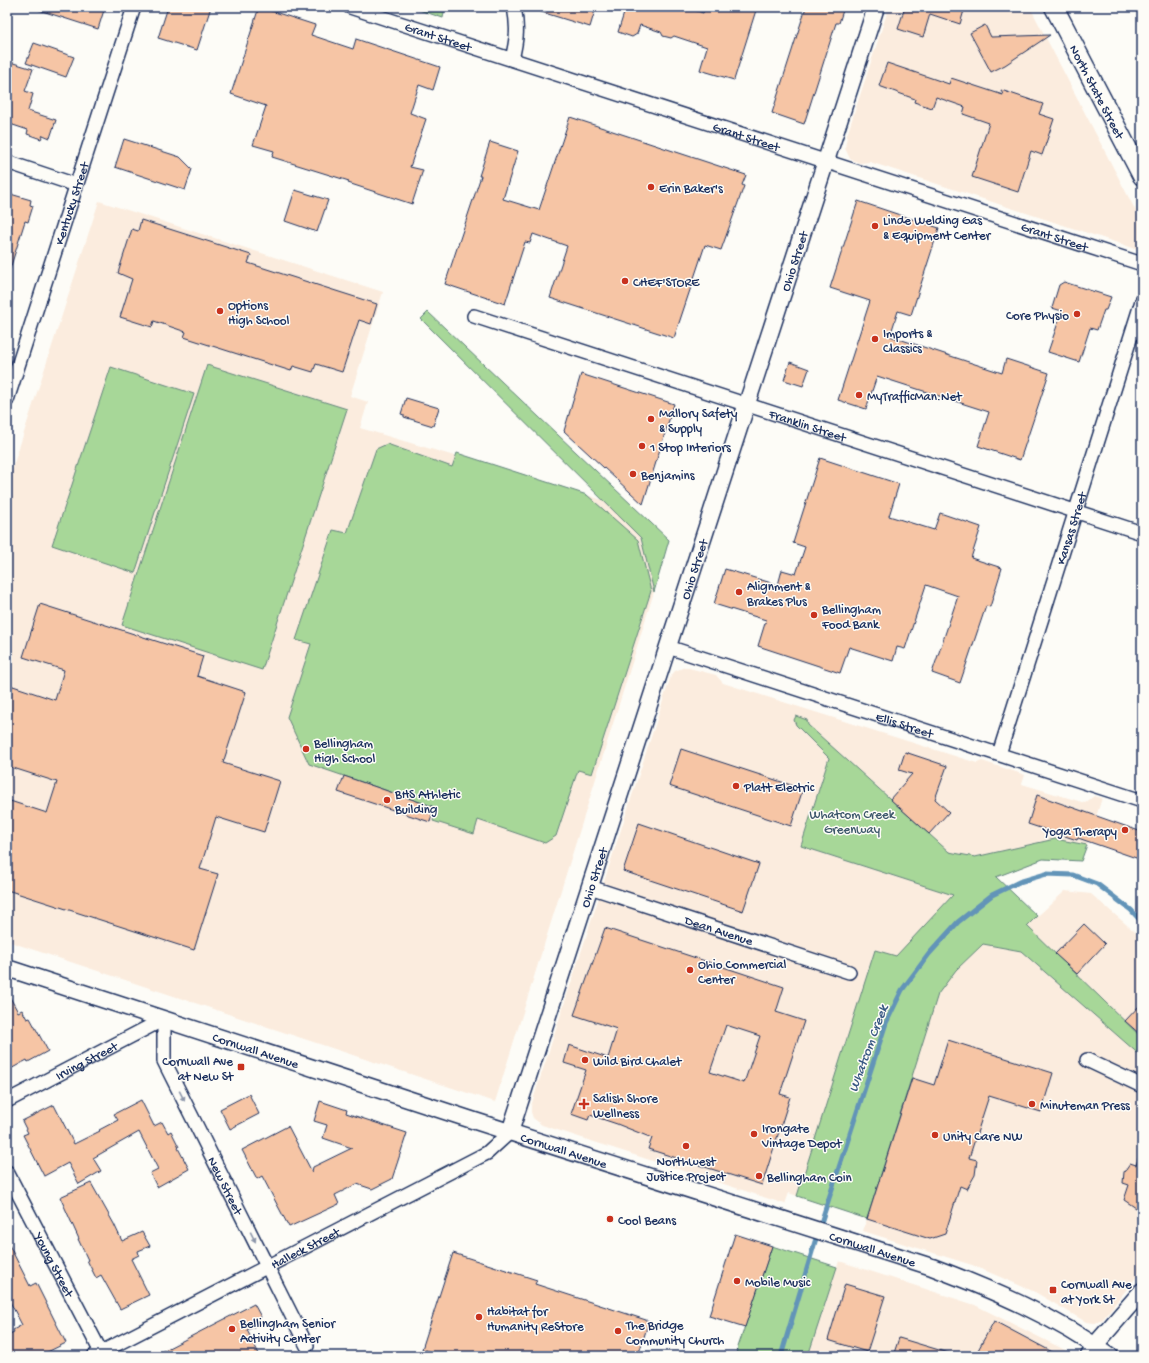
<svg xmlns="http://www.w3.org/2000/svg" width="1149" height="1363" viewBox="0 0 1149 1363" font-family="'Gochi Hand',sans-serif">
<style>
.built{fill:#fbecde}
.green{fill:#a7d798;stroke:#61837b}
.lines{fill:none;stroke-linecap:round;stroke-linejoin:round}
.stream{stroke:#6294b8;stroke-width:5}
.building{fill:#f6c5a5;stroke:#1b2f5e;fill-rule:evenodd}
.minor-casing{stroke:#1b2f5e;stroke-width:16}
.tertiary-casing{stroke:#1b2f5e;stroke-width:19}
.secondary-casing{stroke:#1b2f5e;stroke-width:21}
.minor{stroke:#fdfcf7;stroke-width:13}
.tertiary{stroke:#fdfcf7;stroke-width:16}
.secondary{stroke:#fdfcf7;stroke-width:18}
.oneway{fill:#8c96aa}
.poi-dot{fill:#c8321e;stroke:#fdfcf7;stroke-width:1.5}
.labels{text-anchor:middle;stroke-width:3;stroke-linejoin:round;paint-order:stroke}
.street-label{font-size:13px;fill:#1b2f5e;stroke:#fdfcf7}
.poi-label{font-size:13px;fill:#1b2f5e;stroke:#fdfcf7;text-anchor:start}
.park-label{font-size:13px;fill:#3e596c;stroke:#fdfcf7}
.water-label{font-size:14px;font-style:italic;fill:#395984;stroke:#fdfcf7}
</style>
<rect width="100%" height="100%" fill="#fdfcf7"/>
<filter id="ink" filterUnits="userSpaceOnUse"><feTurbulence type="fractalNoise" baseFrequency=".025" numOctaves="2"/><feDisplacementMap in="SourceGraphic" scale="8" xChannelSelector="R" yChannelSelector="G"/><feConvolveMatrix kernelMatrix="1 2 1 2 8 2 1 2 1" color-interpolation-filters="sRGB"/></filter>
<g filter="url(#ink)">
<g class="built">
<polygon points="889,7 1030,7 1142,223 1142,245 1137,248 1133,248 870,162 860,163 850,159 845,148 847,135"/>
<polygon points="99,201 383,292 350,396 368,402 360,428 603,500 641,538 654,592 495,1102 7,941 7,485"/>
<polygon points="685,667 716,675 723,683 977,763 982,761 1025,775 1022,784 1085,803 1094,796 1102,798 1087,845 1055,839 975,857 949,852 808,725 807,722 796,725 829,758 801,846 953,895 896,957 875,950 797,1196 789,1193 785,1204 542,1125 533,1118 531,1112 531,1106 671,676 675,671"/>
<polygon points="1065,891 1091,894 1142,938 1142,1038 1027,926"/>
<polygon points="983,944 1021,951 1142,1057 1142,1270 1102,1320 1095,1323 1086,1322 1035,1292 972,1265 863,1231 938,994 956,970"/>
<polygon points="839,1261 975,1305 1065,1350 1068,1356 808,1356"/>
</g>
<g class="green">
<polygon points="410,7 445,7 443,18"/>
<polygon points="428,312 669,540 654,592 641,538 421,319"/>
<polygon points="207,365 347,409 262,670 122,625"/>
<polygon points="111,367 194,394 135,573 52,545"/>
<polygon points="387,444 452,467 457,453 587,495 638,540 651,591 592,774 578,770 556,836 545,843 478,820 474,834 433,821 437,808 309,764 287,717 311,644 296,640 333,530 347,533 376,449"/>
<polygon points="796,716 807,720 808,725 949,852 975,857 1055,839 1087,845 1081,861 1043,859 996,877 1037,916 1027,926 1142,1038 1142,1057 1021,951 983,944 956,970 938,994 867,1219 797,1196 875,950 896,956 953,895 801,846 829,758 796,725 794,720"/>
<polygon points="772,1246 837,1267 808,1356 735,1356"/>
</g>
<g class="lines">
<polyline class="stream" points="781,1356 817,1235 886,1023 902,990 929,954 958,922 992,895 1019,882 1046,874 1073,875 1097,884 1131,910 1142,922"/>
</g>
<g class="building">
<polygon points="39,7 105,7 98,29 39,10"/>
<polygon points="168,7 211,7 197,50 158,38"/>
<polygon points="259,7 315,25 311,35 353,49 356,39 440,67 433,90 419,85 410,113 426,119 410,167 423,170 412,204 348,183 349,181 272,157 274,151 253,145 266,106 231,94"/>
<polygon points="535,7 596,7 590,27 535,10"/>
<polygon points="626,7 686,7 703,13 705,7 757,7 734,80 700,70 707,47 674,36 671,38 663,36 661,32 640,25 637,34 632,37 618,32"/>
<polygon points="806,7 844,7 839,23 836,23 804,124 772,113"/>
<polygon points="905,7 965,7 960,24 930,14 923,37 898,29"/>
<polygon points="985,25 991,37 1050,35 1005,65 991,72 970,33"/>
<polygon points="34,43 74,57 66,77 26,63"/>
<polygon points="10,62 33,69 25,91 33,94 28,111 56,120 50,138 43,135 41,139 27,134 28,130 7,123 7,72"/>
<polygon points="887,63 949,84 951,78 1003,95 1001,90 1043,104 1039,114 1054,119 1042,155 1031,151 1018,192 972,177 989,123 963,114 965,107 936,97 932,108 914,102 915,99 879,86"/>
<polygon points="570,117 746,175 742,185 744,186 721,250 705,245 674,338 550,298 567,246 533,234 530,243 525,242 505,304 445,284 481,176 479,176 490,142 518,151 503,199 539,210"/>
<polygon points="124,139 180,157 192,169 185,190 115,167"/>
<polygon points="295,190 328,200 317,232 285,221"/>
<polygon points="7,193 31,200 30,205 33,206 28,222 25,221 10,269 7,268"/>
<polygon points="858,201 939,228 911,315 898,311 890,336 1002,373 1006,359 1049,373 1020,460 978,446 989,412 877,376 866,409 838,400 870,301 830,288"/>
<polygon points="141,220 251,255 248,263 377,304 371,324 359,320 342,372 316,364 313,372 293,366 291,371 184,337 186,332 154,321 152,327 120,317 132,279 118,273 132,229 138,231"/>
<polygon points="1064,282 1111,297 1106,310 1104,310 1097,330 1090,328 1079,362 1048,352 1062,311 1052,308 1059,285"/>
<polygon points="790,362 809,369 803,386 784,380"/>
<polygon points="581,374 674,404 643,504 564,431"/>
<polygon points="406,398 439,408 433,426 404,417 404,415 401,414"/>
<polygon points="820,458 899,484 889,516 934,530 940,513 981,527 971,558 1002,568 990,607 986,606 960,683 932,673 958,596 926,585 905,649 897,647 893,661 849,647 840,673 758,646 766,620 714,604 725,569 778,585 782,570 796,574 805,547 793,543"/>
<polygon points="40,604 203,656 197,676 246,692 223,763 280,781 264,832 216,817 200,869 218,874 194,950 7,890 7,800 47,813 57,782 7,766 7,684 55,700 64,670 23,657"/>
<polygon points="681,749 803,789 791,826 669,786"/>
<polygon points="905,752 947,766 935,799 949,812 929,834 890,799 912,774 899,770"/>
<polygon points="344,776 434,807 430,822 338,792"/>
<polygon points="1037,795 1142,832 1142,860 1078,838 1077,840 1028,824"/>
<polygon points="639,823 759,864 743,911 623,871"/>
<polygon points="1084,924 1105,944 1077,974 1055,954"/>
<path d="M605,928L784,987L776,1012L804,1021L780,1094L790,1097L762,1185L648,1149L652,1138L617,1124L590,1115L588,1120L571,1114L586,1070L564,1063L569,1045L608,1058L617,1029L574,1015ZM726,1025L760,1036L744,1083L710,1072Z"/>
<polygon points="7,992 18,1012 22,1010 27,1019 30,1018 48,1051 28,1062 27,1060 7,1071"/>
<polygon points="1142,1003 1142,1036 1125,1021"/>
<polygon points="948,1040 1053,1073 1041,1112 989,1096 969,1158 977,1160 975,1175 967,1189 960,1186 945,1234 930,1239 867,1219 912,1078 934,1085"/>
<polygon points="249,1094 259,1114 230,1129 220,1109"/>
<polygon points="141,1100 154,1126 162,1122 168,1133 171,1131 179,1147 178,1148 189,1169 157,1187 150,1173 158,1169 139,1132 93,1158 101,1171 79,1184 68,1163 44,1176 23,1135 28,1133 22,1121 54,1105 74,1144 100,1131 99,1130 118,1120 114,1114"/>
<polygon points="320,1101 347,1110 346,1113 407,1133 392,1179 372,1189 357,1184 335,1195 339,1204 289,1227 262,1176 257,1179 242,1150 288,1126 312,1172 313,1167 352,1148 323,1138 327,1125 314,1121"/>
<polygon points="1140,1153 1142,1153 1142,1212 1124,1200 1129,1185 1123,1183 1124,1172 1130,1163 1136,1165"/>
<polygon points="91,1183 114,1224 122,1241 142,1232 150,1246 138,1251 139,1255 131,1259 149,1295 120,1309 101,1275 96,1278 87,1260 88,1260 78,1239 79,1239 60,1197"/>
<polygon points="735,1234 772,1246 745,1327 709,1316"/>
<polygon points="7,1241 30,1286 36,1283 66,1343 39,1356 7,1356 7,1335 14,1332 13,1330 22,1325 7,1296"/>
<polygon points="453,1253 537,1280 535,1284 649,1321 638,1356 442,1356 422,1349"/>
<polygon points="845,1284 885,1296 867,1352 828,1340"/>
<polygon points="254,1304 261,1317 252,1322 254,1327 247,1330 260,1356 153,1356"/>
<polygon points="994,1321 1060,1356 986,1356 977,1352"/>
<polygon points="899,1338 949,1353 948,1356 893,1356"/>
</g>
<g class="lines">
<defs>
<g id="minor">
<path id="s1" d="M350,7L1142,264"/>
<path d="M512,59C517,39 518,27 514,7"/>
<polyline points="7,162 76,185"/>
<path id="s2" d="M474,316L1142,533"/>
<path id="s3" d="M7,400L134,7"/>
<path id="s4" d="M668,647L1142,801"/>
<path id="s5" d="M999,754L1142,301"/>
<path id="s6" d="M590,887L849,972"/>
<polyline points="1087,1060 1142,1086"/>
<path id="s7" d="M7,1101L164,1019V1061L307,1346"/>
<path id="s8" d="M7,1172L103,1356"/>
<path id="s9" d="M94,1356L479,1157L487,1153L510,1132"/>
<polyline points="1087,1356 1095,1345"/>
</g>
<g id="tertiary">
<path id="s10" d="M7,968L475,1121L932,1267C993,1290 1056,1317 1110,1356"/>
<path id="s11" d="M510,1132L876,7"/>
<polyline points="1095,1345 1142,1291"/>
</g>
<g id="secondary">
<path id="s12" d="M1054,7L1142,176"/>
</g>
</defs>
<use href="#minor" class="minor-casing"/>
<use href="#tertiary" class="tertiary-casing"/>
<use href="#secondary" class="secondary-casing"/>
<use href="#minor" class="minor"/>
<use href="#tertiary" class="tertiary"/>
<use href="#secondary" class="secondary"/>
</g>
<defs><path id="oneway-solid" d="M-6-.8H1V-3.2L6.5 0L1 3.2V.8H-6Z"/></defs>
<g class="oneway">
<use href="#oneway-solid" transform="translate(182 1096) rotate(63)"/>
<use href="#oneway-solid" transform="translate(253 1237) rotate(63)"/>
</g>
</g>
<g class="poi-dot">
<circle cx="651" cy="187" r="4"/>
<circle cx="875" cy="226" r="4"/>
<circle cx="625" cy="281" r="4"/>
<circle cx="220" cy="311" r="4"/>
<circle cx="1077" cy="314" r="4"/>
<circle cx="875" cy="339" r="4"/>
<circle cx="859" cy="395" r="4"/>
<circle cx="651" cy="419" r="4"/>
<circle cx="642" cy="446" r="4"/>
<circle cx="633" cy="474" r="4"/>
<circle cx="739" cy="592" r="4"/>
<circle cx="814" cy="615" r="4"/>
<circle cx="306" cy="749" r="4"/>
<circle cx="736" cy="786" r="4"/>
<circle cx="387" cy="800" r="4"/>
<circle cx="1125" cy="830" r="4"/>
<circle cx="690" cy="970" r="4"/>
<circle cx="585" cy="1060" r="4"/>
<rect x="237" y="1063" width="8" height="8" rx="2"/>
<path d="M582 1098h4v4h4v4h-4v4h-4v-4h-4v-4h4z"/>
<circle cx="1032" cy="1104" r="4"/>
<circle cx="754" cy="1134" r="4"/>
<circle cx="935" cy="1135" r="4"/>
<circle cx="686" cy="1146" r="4"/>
<circle cx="759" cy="1176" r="4"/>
<circle cx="610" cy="1219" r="4"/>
<circle cx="737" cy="1281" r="4"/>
<rect x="1049" y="1286" width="8" height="8" rx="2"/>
<circle cx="479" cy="1317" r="4"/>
<circle cx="232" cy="1329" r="4"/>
<circle cx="618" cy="1331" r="4"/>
</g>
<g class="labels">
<g class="street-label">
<text dy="5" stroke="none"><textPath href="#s1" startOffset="93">Grant Street</textPath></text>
<text dy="5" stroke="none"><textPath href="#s12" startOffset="95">North State Street</textPath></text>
<text dy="5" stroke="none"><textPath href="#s1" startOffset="417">Grant Street</textPath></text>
<text dy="5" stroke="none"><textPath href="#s3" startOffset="207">Kentucky Street</textPath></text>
<text dy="5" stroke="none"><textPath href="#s1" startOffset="741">Grant Street</textPath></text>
<text dy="5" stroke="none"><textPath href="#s11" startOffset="916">Ohio Street</textPath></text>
<text dy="5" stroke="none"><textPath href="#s2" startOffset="351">Franklin Street</textPath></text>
<text dy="5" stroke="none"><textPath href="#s5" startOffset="237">Kansas Street</textPath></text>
<text dy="5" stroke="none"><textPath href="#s11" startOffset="592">Ohio Street</textPath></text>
<text dy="5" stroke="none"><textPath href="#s4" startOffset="249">Ellis Street</textPath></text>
<text dy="5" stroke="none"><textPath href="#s11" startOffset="268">Ohio Street</textPath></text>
<text dy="5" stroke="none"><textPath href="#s6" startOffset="136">Dean Avenue</textPath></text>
<text dy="5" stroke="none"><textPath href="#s10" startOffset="262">Cornwall Avenue</textPath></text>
<text dy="5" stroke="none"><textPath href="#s7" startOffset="89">Irving Street</textPath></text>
<text dy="5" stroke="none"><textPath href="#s10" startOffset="586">Cornwall Avenue</textPath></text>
<text dy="5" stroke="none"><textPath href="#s7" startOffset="358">New Street</textPath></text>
<text dy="5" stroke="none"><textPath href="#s9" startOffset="237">Halleck Street</textPath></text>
<text dy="5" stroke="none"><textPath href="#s10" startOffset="910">Cornwall Avenue</textPath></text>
<text dy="5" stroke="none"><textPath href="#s8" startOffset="104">Young Street</textPath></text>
</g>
<g class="poi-label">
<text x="659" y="192">Erin Baker's</text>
<text x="883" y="224">Linde Welding Gas<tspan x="883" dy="15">&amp; Equipment Center</tspan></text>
<text x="633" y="286">CHEF'STORE</text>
<text x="228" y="309">Options<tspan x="228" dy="15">High School</tspan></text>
<text x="1069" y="319" text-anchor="end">Core Physio</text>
<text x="883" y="337">Imports &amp;<tspan x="883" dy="15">Classics</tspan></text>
<text x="867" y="400">MyTrafficMan.Net</text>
<text x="659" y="417">Mallory Safety<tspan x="659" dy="15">&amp; Supply</tspan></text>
<text x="650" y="451">1 Stop Interiors</text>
<text x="641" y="479">Benjamins</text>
<text x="747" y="590">Alignment &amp;<tspan x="747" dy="15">Brakes Plus</tspan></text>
<text x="822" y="613">Bellingham<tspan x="822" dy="15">Food Bank</tspan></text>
<text x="314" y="747">Bellingham<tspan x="314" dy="15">High School</tspan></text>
<text x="744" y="791">Platt Electric</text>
<text x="395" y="798">BHS Athletic<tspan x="395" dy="15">Building</tspan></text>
<text x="1117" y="835" text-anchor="end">Yoga Therapy</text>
<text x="698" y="968">Ohio Commercial<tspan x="698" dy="15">Center</tspan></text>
<text x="233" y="1065" text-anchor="end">Cornwall Ave<tspan x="233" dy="15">at New St</tspan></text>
<text x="593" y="1065">Wild Bird Chalet</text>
<text x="593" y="1102">Salish Shore<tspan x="593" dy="15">Wellness</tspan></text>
<text x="1040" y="1109">Minuteman Press</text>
<text x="762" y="1132">Irongate<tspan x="762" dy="15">Vintage Depot</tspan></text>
<text x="943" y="1140">Unity Care NW</text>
<text x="686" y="1165" text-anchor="middle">Northwest<tspan x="686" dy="15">Justice Project</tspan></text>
<text x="767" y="1181">Bellingham Coin</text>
<text x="618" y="1224">Cool Beans</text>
<text x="745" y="1286">Mobile Music</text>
<text x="1061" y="1288">Cornwall Ave<tspan x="1061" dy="15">at York St</tspan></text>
<text x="487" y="1315">Habitat for<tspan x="487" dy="15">Humanity ReStore</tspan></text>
<text x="240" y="1327">Bellingham Senior<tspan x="240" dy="15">Activity Center</tspan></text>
<text x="626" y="1329">The Bridge<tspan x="626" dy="15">Community Church</tspan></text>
</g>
<g class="park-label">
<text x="852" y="818">Whatcom Creek<tspan x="852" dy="15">Greenway</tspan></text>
</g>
<g class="water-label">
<text transform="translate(867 1048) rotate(-70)" y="5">Whatcom Creek</text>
</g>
</g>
<rect width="1149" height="1363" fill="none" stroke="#fdfcf7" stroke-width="24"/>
<rect x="12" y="12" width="1125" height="1339" fill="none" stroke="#1b2f5e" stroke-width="1.5" filter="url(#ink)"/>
</svg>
